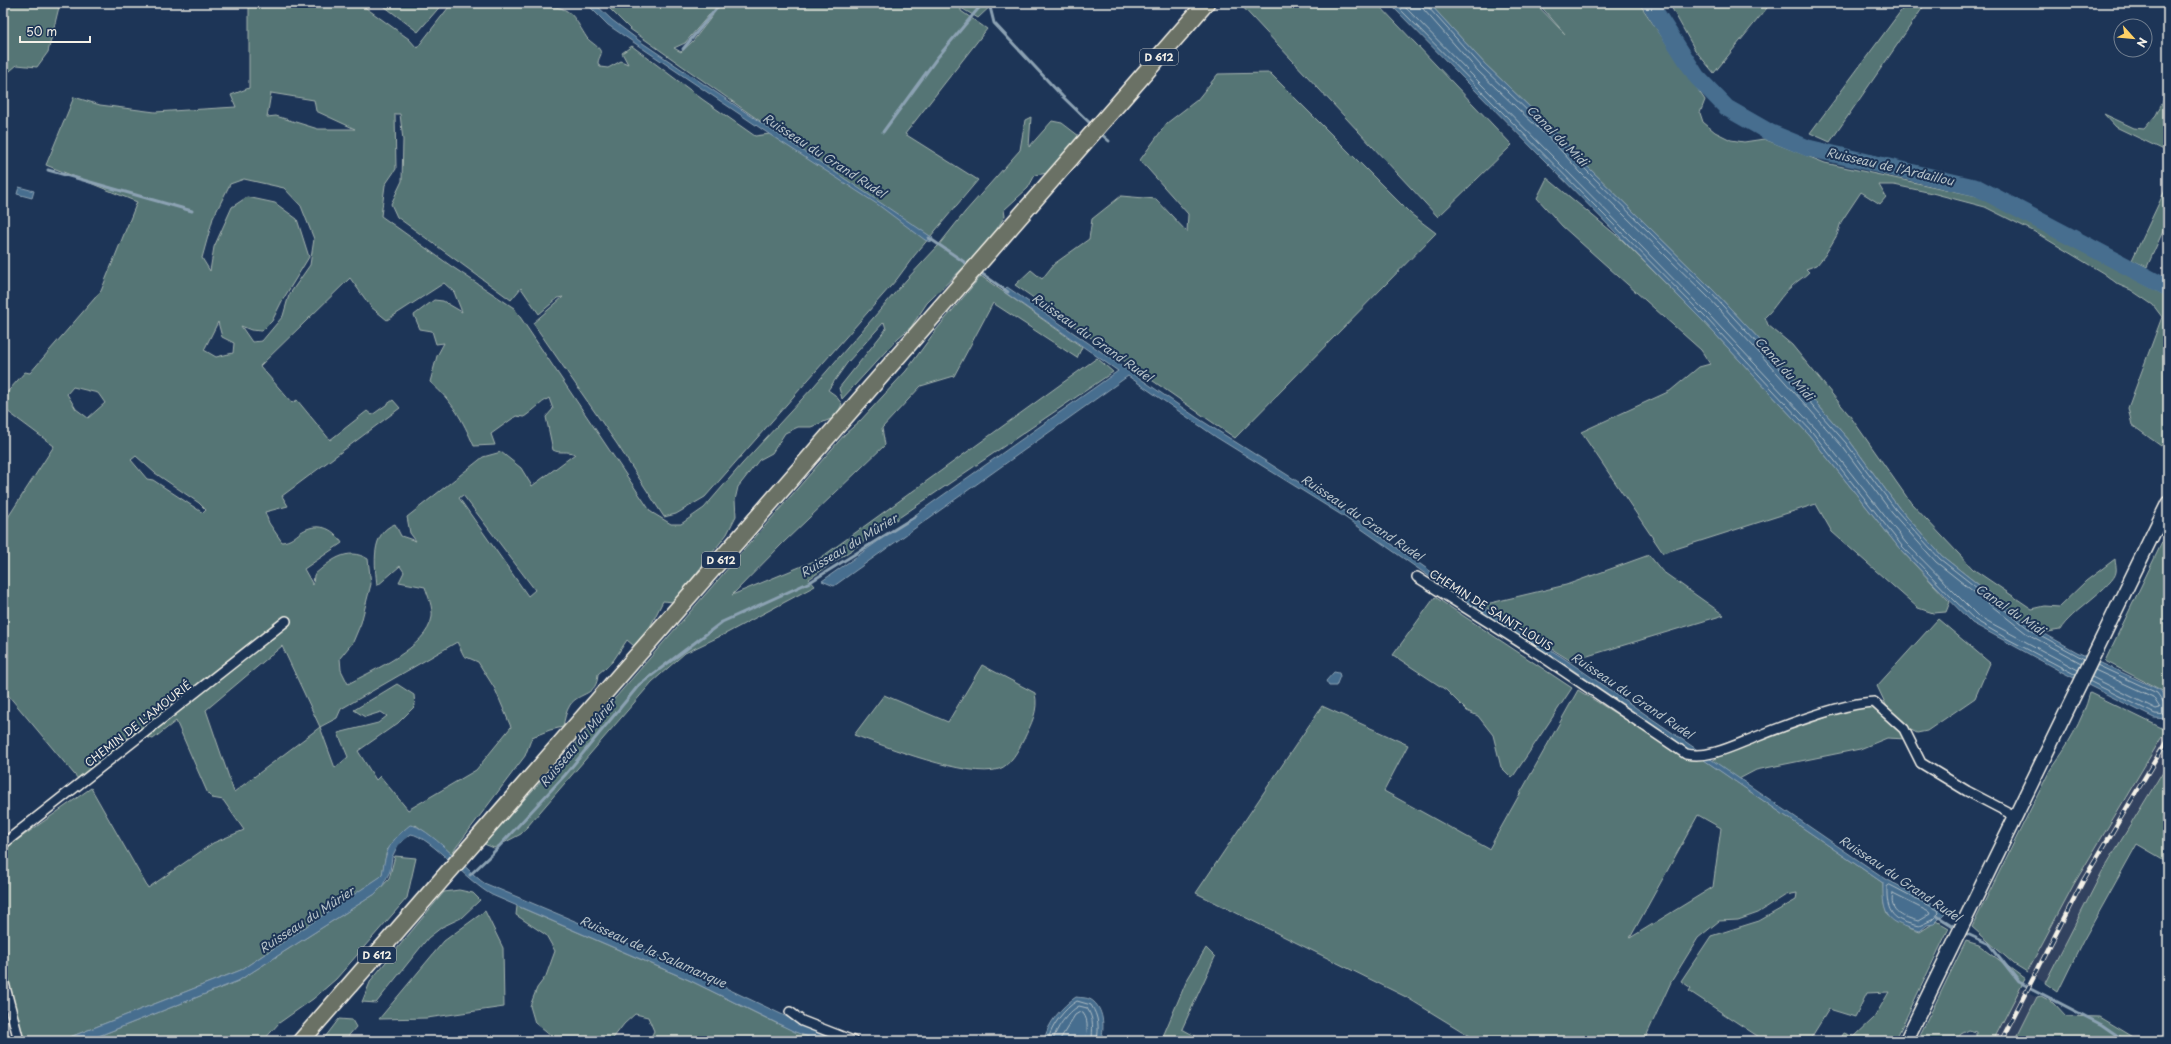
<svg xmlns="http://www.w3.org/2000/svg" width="2171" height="1044" viewBox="0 0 2171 1044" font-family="'Playpen Sans',sans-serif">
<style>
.built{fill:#33425f}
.green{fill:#557575;stroke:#a4b3ae;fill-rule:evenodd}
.water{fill:#476e8f;stroke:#8ca2b3}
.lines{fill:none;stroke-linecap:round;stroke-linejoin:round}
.shore{stroke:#afbdc4;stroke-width:1}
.stream{stroke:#8ca2b3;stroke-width:3}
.river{stroke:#476e8f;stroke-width:17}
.minor-casing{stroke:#f4f1e8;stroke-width:12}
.secondary-casing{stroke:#f4f1e8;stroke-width:16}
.trunk-casing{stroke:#f4f1e8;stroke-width:19}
.minor{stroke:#1d3557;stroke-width:9}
.secondary{stroke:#1d3557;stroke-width:13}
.trunk{stroke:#6b7165;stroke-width:16}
.rail-casing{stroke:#f4f1e8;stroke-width:4.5}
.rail{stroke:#1d3557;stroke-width:3;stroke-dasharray:9;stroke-linecap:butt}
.labels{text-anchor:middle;stroke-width:4;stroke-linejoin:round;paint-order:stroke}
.shield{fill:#1d3557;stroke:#b4b9bc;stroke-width:1}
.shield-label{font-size:10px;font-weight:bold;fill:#f4f1e8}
.street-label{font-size:11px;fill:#f4f1e8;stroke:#1d3557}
.water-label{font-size:12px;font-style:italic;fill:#b7c3c9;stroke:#1d3557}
</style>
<rect width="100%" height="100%" fill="#1d3557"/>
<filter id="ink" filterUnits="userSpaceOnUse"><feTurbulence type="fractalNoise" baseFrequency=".025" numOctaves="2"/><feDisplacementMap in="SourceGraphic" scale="8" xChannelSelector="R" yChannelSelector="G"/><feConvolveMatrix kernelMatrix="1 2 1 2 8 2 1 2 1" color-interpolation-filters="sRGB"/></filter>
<g filter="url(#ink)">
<g class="built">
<polygon points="2166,730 2168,732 2168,763 2102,872 2045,983 2027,972 2074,884"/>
<polygon points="2020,988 2037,997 2015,1041 1993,1041"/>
</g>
<g class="green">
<polygon points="3,3 60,3 48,52 37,67 17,65 4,76"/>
<path d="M249,3H359L409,39L417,48L452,3H550L546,7C572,5 575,20 587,38C591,43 601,47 601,54C600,57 598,60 598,63L600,67L608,68L621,61L628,64L622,53L632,46L702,99L755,136L777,133L630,29L604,3H994L978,18L961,8V11L987,29L905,134L978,180L914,256L897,279L705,497L676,514L664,517L617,444L533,323L563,297L558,298L539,314L521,288L511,300L397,217L391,204L402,181L403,140L400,114H395L396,169L385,185L381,216L451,266L514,308L651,512L671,524H681L704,508L742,464L814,386L907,279L938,246L965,212L1020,150L1025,120L1031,117L1029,147L1052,121L1062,123L1079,136L1048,173L1035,175L1028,188L1004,210L1005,216L993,235L969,262L927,303L911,327L898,338L842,399L839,388L886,329L884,322L847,363L828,390L835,395L842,404L836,417L811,427H798L785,433L772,453L759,460L738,487L735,500L736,516L727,534L674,602L663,601L650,627L634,646L627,640L613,661L598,674C597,697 580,691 570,705C566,711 564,721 563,727L550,730L532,737L525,756L451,854L416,825L387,850L382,875L379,878L241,970L60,1041H22L3,967V850L91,788L148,888L213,843L244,830L223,800L212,798L208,794L176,721L153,739L138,735L79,780L3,689V525L54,446L3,408V397L25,372L30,373L101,291L137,202L46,165L74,97L100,105L155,112L236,107L231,95L249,88ZM709,15H713L693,41L681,52L674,48L685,43ZM271,93L314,100L316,111L355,129H318L276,116L267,117ZM244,179L284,188L301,206L314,239L310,265L289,295L283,316L262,341L252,342L241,326L251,330L262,331L272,321L282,301L309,257L297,219L275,203L247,197L232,207L214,247L210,271L202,258L213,218L230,184ZM350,278L371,307L387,320L444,283L454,292L462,312L443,301L434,300L414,315L420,329L432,331L436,344L444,343L437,356L430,382C453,402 462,419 474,446L495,445L491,434L516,416L524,417C533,411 540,403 549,398L553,409L546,417L553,450C560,454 567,450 575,454L532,486L521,468L501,452L483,457L407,517L410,533L416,541L401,536L395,524C370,533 375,565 377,586L400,566L404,572L399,582L425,587C428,596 433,607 432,617C427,648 373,670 348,684L341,670L340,658L353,642L361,623L371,584L368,559C347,546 330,561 314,575L313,585L304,569L342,543C333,527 317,522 301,532C294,537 291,541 282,542L269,523L265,512L288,506L282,496L400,408L393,400L372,415L367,411L330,440L297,400L292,403L260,366ZM218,322L222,337L234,343L233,353L216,357L204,350ZM73,387L98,393L105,403L88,418L76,409L67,394ZM136,456L155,473L199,503L206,510L203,513L153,480L147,479L131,460ZM463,495L535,590L528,596L459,498ZM457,642L464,656L478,662L495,689L511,727L476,770L408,810L380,776L376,780L358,751L398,723L415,706L414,695L397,684L354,710L365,717L381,712L387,716L378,723L338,733L348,757L335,768L320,727L337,718L341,709ZM282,646L320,727L234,792L206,710Z"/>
<polygon points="380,3 443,3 418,32"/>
<polygon points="1239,3 1377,3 1512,145 1438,217"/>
<path d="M1429,3H1535L1565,34L1538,3H1639L1705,100L1700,113L1703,122L1715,132L1731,140L1744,142L1764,139L1825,163L1986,198L2168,297V433L2161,446L2132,425L2128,408L2162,317L2153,305L2131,290L2119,285L2103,273L2033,231L1985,207L1932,193L1894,185H1879L1886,197L1880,204L1861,192L1841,222L1837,235L1825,255L1817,265L1806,269L1809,272C1803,278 1797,281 1792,286C1781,295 1775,308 1765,317L1768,325L1792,345L1850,416L1911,503L1973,569L2032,609L2045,606L2059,607L2086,581L2115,559C2115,563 2117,568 2116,572C2115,585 2070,612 2060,630L2048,632L2031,626L1942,556L1899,508L1849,440L1759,339L1713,290L1587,166L1561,137L1485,64Z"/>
<polygon points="1669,3 1771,3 1714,73 1695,50"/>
<polygon points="1896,3 1926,3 1830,142 1810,133 1903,8"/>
<polygon points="1270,73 1411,214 1436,233 1235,438 1015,285 1031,270 1042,279 1054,264 1089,239 1092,219 1121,196 1156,199 1187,232 1188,214 1140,160 1167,123 1197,100 1218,74"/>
<polygon points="2168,91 2168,152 2116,127 2104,114 2134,128 2144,129 2156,115"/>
<polygon points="1547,178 1622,240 1703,321 1809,435 1900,549 1950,602 1946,612 1933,613 1918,608 1832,532 1816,504 1663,553 1581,432 1670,391 1699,367 1710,364 1701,350 1562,226 1537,198"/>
<polygon points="2168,184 2168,220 2147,267 2132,260"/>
<polygon points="981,276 1082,347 1077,358 993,303 954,376 921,386 882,428 885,445 783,543 732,595 819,559 1097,358 1113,372 809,579 815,586 727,633 685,653 652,682 521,834 494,848 484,844 582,736 845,434 860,421 906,371 936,330"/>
<polygon points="2168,530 2168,698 2161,690 2105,661"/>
<polygon points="1649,555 1662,571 1724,615 1571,661 1482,605 1566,585"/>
<polygon points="1435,597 1572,688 1512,778 1501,767 1493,735 1478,716 1467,711 1446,690 1393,655"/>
<polygon points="1938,619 1990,663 1975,698 1927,731 1917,733 1911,730 1887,707 1877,686"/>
<path d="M982,665L1035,693C1039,711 1031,724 1024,739C1019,749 1010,766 999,769C968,779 885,746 854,735L884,695L948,722Z"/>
<path d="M1578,690L1689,759L1700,757L1883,883L1884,904L1887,915L1909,928L1920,932L1937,921L1949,928L1895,1041H1839L1844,1033L1854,1037L1874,1018L1889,992L1867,993L1855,1017L1829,1009L1809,1041H1765L1689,991L1691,988L1681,981L1711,936L1759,921L1796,900L1797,893L1786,895L1758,913L1738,920L1719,921L1698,938L1671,982L1644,1041H1478L1406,997L1196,893L1322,706L1408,745L1384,791L1489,849ZM1698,815L1721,828L1713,887L1630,938Z"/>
<path d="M2090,693L2166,730L2074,884L2027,972L2014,964L1972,927L2050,770C2067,746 2082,722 2090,693Z"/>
<polygon points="1863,705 1873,707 1899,730 1906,739 1887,738 1860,749 1756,770 1739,779 1712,761 1726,752"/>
<polygon points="2168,763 2168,862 2137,844 2083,941 2058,992 2045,983 2102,872"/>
<polygon points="395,856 416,858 407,898 336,979 313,999 279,1023 263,1041 86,1041 238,981 375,894 389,879"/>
<polygon points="459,890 473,893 480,900 461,918 442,927 428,938 376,1003 362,1002 371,980 444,892"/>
<polygon points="517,906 691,981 776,1023 819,1041 649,1041 654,1031 648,1017 635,1014 624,1024 611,1041 557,1041 535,1023 530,1006 537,988 546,976 555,951 546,935 516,915"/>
<polygon points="485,911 503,948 504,1007 427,1018 379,1019 444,941"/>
<polygon points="1966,941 1979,945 2025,979 1993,1041 1976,1041 1976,1032 1969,1030 1961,1034 1956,1041 1917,1041"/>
<polygon points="1206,948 1215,957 1182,1029 1204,1041 1161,1041 1187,980"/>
<polygon points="2041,996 2054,1003 2066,1016 2099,1017 2139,1041 2015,1041 2037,997"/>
<polygon points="339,1019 352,1020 356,1027 344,1041 322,1041"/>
</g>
<g class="water">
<polygon points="586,3 594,3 612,20 641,42 933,238 930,242 925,240 877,204 772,136 608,25"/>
<polygon points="1389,3 1429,3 1485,64 1561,137 1587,166 1713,290 1760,340 1849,440 1899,508 1942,556 2031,626 2077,652 2160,690 2168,702 2168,719 2154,718 2060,671 1972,623 1900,549 1809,435 1703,321"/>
<polygon points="19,187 34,191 32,198 17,194"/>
<path d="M1007,287L1196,417L1346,512L1480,606L1562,657L1858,860L1886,879L1947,911L1934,924L1927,925L1920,931C1888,922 1882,918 1883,883L1560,661L1477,610L1343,516L1216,437L1128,376L834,586L822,581L1118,371L1003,291Z"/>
<polygon points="1334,672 1339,673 1340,676 1336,686 1329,686 1326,681"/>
<path d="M410,825C427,825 468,872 484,883L656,955L800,1023L847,1041H819L795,1032L689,980L492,895C469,883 429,836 411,834L398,845L392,857L390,871L383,885L375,894L238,981L86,1041H60L241,970L380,877L382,875C386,849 389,842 410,825Z"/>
<path d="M1076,997C1082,998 1089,997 1094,1002C1104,1011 1105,1030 1100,1041H1044C1047,1024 1062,1006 1076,997Z"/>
</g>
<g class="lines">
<g class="shore">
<polyline points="1394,3 1706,318 1812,432 1902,546 1953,599 1975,620 2004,637 2076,675"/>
<polyline points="1401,3 1709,315 1816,429 1906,543 1957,595 1978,616 2078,670"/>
<polyline points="1421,3 1424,10 1478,71 1555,144 1581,173 1707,296 1753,346 1842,446 1892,513 1936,562 2026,633 2081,663"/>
<polyline points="1426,3 1428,7 1482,67 1558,140 1585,169 1711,293 1757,343 1846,443 1896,510 1940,559 2029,629 2084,659"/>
<polyline points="2097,665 2157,693 2164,703 2168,704"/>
<polyline points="2092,677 2156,709 2160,708 2153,697 2095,670"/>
<polyline points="2089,681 2155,714 2168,715"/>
<path d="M1890,885L1938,910L1939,913L1932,920L1919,926C1894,921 1886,914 1887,887Z"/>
<path d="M1893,894L1929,912L1930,914L1918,921C1904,917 1888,912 1893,894Z"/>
<path d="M1048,1041C1050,1027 1065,1008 1077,1001L1091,1005C1099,1017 1099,1027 1097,1041"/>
<path d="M1053,1041C1055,1029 1068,1012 1079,1006L1087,1008C1095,1020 1092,1029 1092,1041"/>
<path d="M1059,1041L1075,1015L1080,1012L1083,1013C1090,1022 1086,1031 1086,1041"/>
</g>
<g class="stream">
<polyline points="989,3 994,23 1062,96 1093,126"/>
<polyline points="683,49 721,3"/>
<polyline points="883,132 937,58 983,3"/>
<polyline points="1100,133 1109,141"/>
<polyline points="48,170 192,211"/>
<polyline points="929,238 970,266"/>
<polyline points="978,271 1008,292"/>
<polyline points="470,875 492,854 565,775 639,685 722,622 810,582 916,516"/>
<polyline points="1937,916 1958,929"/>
<polyline points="1963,932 1989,944 2019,982 2102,1025 2125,1041"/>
</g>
<polyline class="river" points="1650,3 1697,77 1727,108 1769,132 1808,148 1978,188 2168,288"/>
<defs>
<g id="minor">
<path d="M1417,577L1540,655L1686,754C1709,759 1735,745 1756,737C1786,725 1843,703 1874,702L1904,729L1921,763L1967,791L2015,816"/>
<polyline points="3,844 286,621"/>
<polyline points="3,979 19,1041"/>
<polyline points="790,1012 802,1021 853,1041"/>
</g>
<polyline id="secondary" points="1906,1041 2168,503"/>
<polyline id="trunk" points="301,1041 1206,3"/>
</defs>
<use href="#minor" class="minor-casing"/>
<use href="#secondary" class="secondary-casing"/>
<use href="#trunk" class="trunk-casing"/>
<use href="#minor" class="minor"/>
<use href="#secondary" class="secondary"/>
<use href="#trunk" class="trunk"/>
<defs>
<polyline id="rail" points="2001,1041 2083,881 2168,739"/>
</defs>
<use href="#rail" class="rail-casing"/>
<use href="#rail" class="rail"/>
</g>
</g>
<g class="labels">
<g class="shield">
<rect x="1140" y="49" width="38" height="16" rx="3"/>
<rect x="702" y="552" width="38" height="16" rx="3"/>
<rect x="358" y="947" width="38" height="16" rx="3"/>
</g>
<g class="shield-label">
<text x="1159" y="61">D 612</text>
<text x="721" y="564">D 612</text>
<text x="377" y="959">D 612</text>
</g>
<g class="street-label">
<text transform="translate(1491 610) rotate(32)" y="4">CHEMIN DE SAINT-LOUIS</text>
<text transform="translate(138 724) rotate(-38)" y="4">CHEMIN DE L'AMOURIÉ</text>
</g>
<g class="water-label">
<text transform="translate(1557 136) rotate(45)" y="4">Canal du Midi</text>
<text transform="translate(824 156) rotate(33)" y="4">Ruisseau du Grand Rudel</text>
<text transform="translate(1890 167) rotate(13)" y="4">Ruisseau de l'Ardaillou</text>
<text transform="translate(1092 338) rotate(35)" y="4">Ruisseau du Grand Rudel</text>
<text transform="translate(1784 369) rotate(48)" y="4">Canal du Midi</text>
<text transform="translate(1362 518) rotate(34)" y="4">Ruisseau du Grand Rudel</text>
<text transform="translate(849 546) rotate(-31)" y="4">Ruisseau du Mûrier</text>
<text transform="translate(2010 610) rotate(34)" y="4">Canal du Midi</text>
<text transform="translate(1632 696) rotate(34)" y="4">Ruisseau du Grand Rudel</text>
<text transform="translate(578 743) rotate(-50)" y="4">Ruisseau du Mûrier</text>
<text transform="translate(1900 879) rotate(34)" y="4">Ruisseau du Grand Rudel</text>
<text transform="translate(307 920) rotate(-33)" y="4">Ruisseau du Mûrier</text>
<text transform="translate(653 952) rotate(24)" y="4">Ruisseau de la Salamanque</text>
</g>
</g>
<rect width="2171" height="1044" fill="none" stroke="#1d3557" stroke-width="16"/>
<rect x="8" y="8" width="2155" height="1028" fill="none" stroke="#f4f1e8" stroke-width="1.5" filter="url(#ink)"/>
<g transform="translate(2133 38) rotate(117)"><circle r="19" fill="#1d3557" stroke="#738091"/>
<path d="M0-3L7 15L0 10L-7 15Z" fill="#ffd166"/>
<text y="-6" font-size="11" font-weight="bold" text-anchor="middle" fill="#f4f1e8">N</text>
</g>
<path d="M20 36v6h70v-6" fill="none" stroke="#f4f1e8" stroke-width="2"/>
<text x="26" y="36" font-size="12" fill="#f4f1e8" stroke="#1d3557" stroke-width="3" paint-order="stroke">50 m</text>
</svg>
